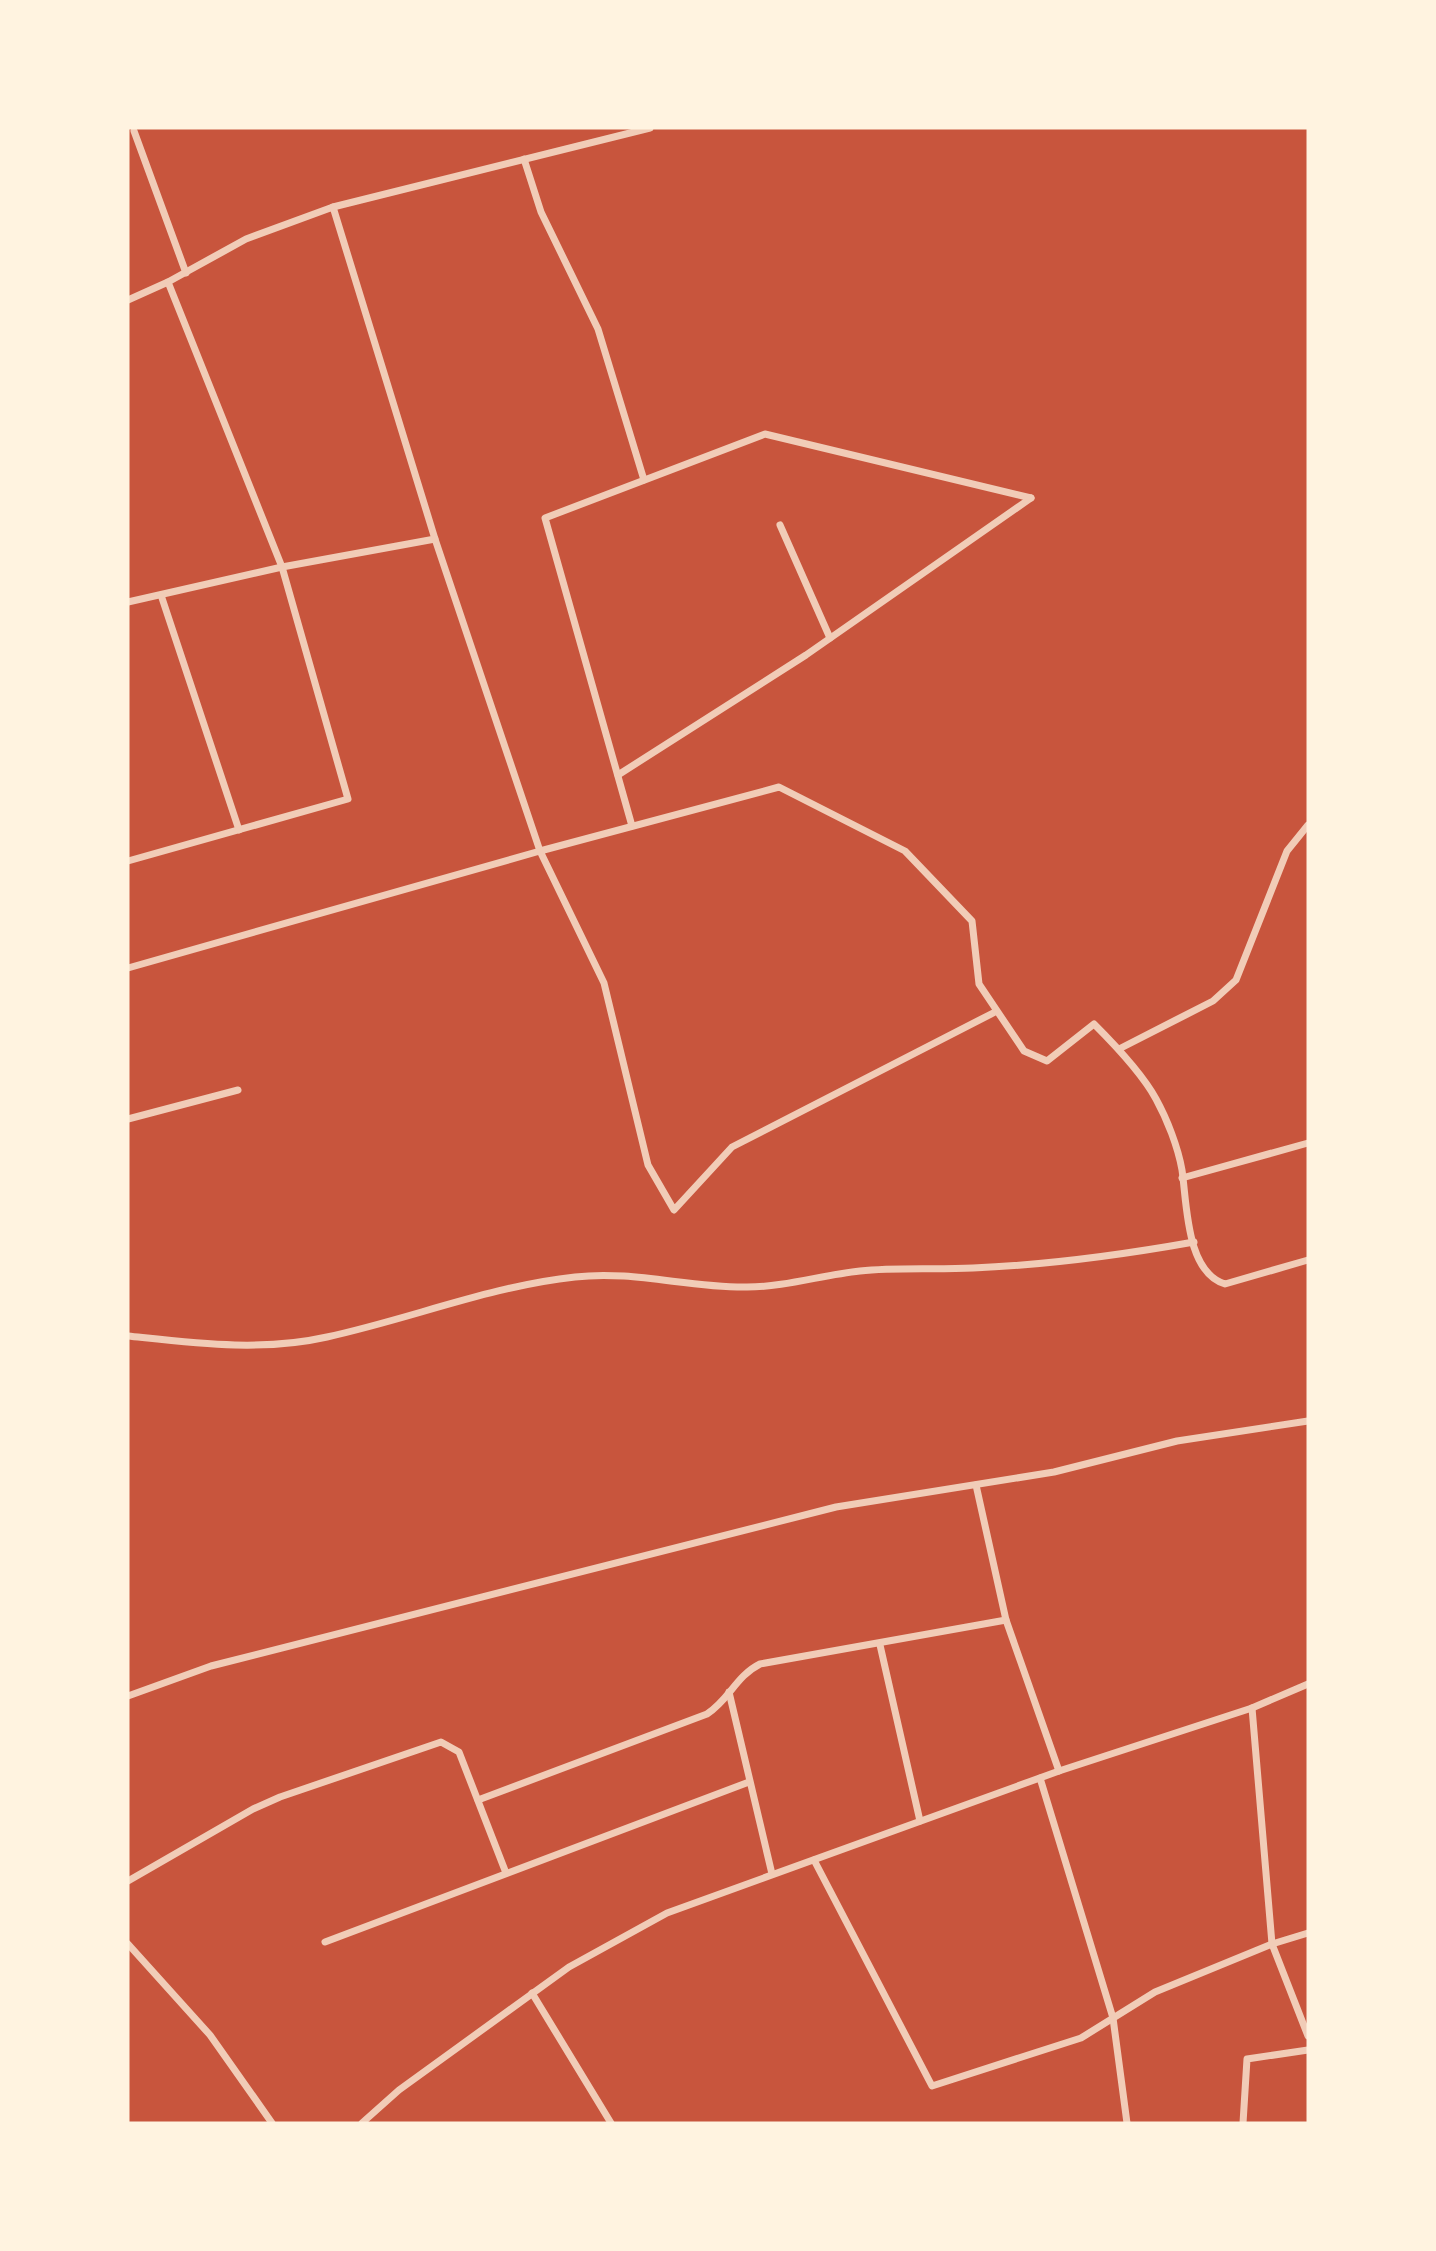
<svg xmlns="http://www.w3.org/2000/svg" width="1436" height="2251" viewBox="0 0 1436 2251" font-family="'Fira Sans',sans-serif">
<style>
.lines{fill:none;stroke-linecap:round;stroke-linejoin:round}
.minor{stroke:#f1ccb7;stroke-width:7}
</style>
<rect width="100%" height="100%" fill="#c8553d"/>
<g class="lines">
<g class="minor">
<polyline points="134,131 186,273"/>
<polyline points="524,159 541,212 598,329 644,480"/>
<polyline points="333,207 650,128"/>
<polyline points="128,300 168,282 246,239 333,207 435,539 540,851 128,968"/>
<polyline points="780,525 830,638"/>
<polyline points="161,595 239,830"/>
<polyline points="128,602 282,567 435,539"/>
<polyline points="618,775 806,655 1031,498"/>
<polyline points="632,826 545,518 765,434 1031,498"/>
<polyline points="128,861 348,799 282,567 168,282"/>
<path d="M997,1011L732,1147L674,1210L648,1165L604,983L540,851L779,787L905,851L972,921L979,984L1024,1051L1047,1061L1094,1024C1115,1045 1142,1073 1156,1099C1167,1119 1178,1147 1182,1170C1187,1204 1186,1272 1225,1284L1308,1260"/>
<polyline points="1119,1049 1213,1001 1236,980 1287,851 1308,825"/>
<polyline points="128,1119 238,1090"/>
<polyline points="1182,1178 1308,1143"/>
<path d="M128,1336C194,1343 261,1352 327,1337C410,1319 491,1286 575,1277C633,1270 689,1288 747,1287C785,1287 822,1275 860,1271C897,1267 936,1270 973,1268C1048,1265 1121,1255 1194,1242"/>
<polyline points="976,1485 1006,1620 1059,1771"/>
<polyline points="880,1645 920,1821"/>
<polyline points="729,1692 772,1874"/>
<polyline points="128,1696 211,1666 836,1507 1054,1472 1177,1441 1308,1421"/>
<polyline points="1252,1708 1272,1944 1308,2036"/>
<polyline points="1040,1778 1113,2018 1127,2123"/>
<path d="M478,1800L707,1714C729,1700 736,1676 760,1664L1006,1620"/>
<polyline points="814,1860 932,2086 1081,2038 1155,1992 1272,1944 1308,1933"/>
<polyline points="128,1881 253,1809 280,1797 441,1742 459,1752 506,1873"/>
<polyline points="325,1942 749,1782"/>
<polyline points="128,1944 210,2035 272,2123"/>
<polyline points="532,1993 611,2123"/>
<polyline points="362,2123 399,2090 569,1967 667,1913 1059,1771 1252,1708 1308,1684"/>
<polyline points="1243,2123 1247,2059 1308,2050"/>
</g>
</g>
<rect width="1436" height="2251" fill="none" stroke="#fff3e0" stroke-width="259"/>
</svg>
